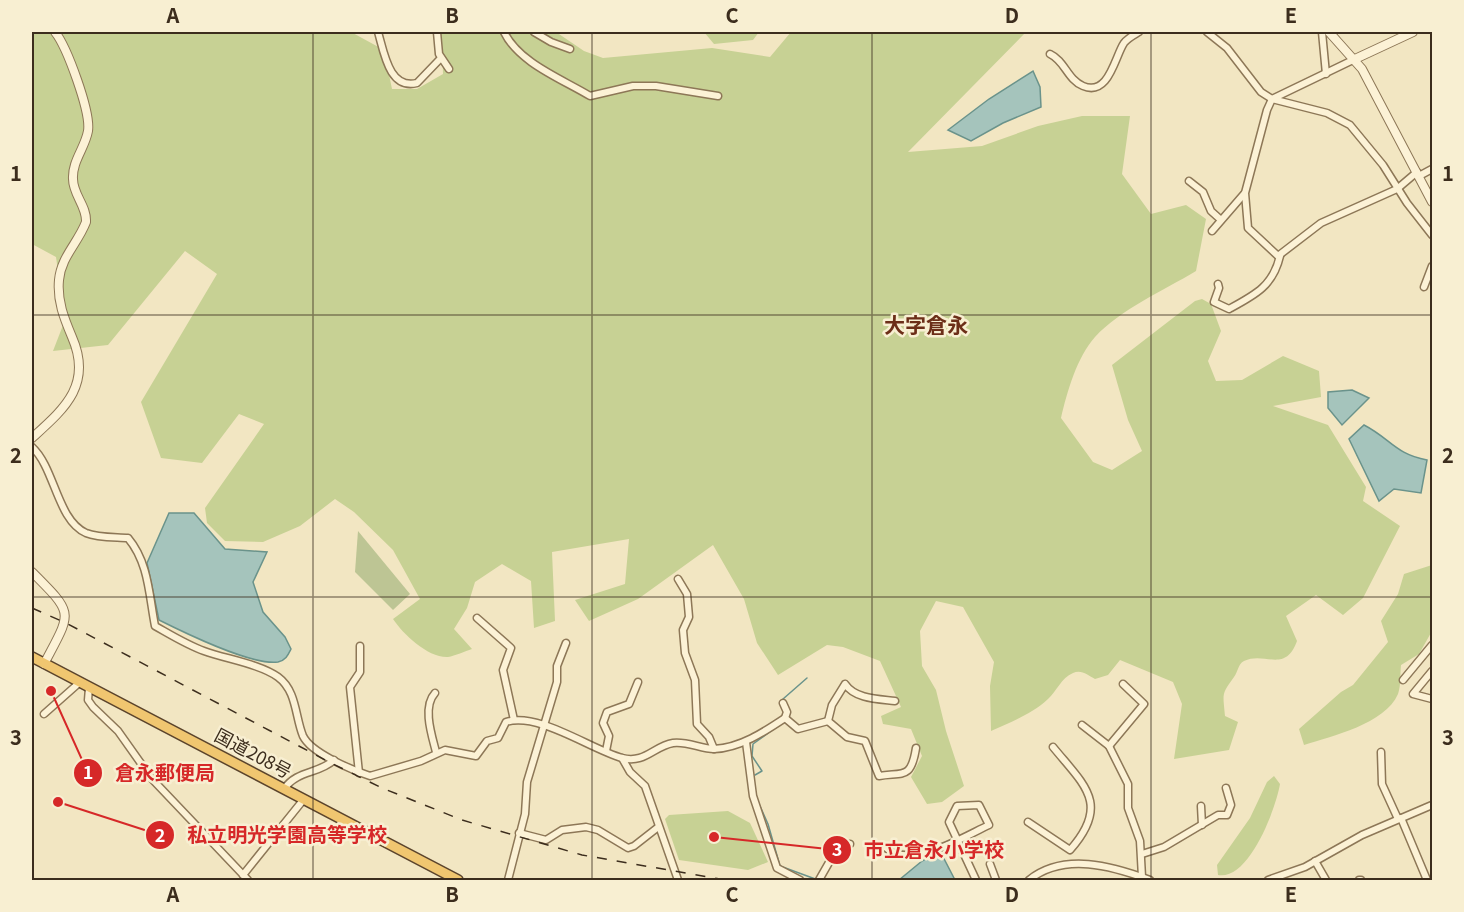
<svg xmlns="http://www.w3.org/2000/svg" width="1464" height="912" viewBox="0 0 1464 912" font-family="Georgia,'Noto Sans JP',serif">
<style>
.green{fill:#c7d194}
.cemetery{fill:#bdc594}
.water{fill:#a5c4bc;stroke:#6a938b;stroke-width:1.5}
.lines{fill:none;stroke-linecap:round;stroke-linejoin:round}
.stream{stroke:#6a938b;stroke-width:1.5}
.minor-casing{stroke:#8d7757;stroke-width:9}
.tertiary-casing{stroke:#8d7757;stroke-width:10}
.trunk-casing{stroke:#5b442c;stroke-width:12}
.minor{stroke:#fcf2d6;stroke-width:6}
.tertiary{stroke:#fcf2d6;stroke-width:8}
.trunk{stroke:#f0c670;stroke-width:9}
.rail{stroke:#3c2d1d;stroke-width:1.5;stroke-dasharray:10 10;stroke-linecap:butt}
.grid{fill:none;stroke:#3c2d1d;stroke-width:1.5;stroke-opacity:0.55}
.labels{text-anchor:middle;stroke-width:5;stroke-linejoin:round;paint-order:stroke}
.street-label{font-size:18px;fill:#3c2d1d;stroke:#f8efd2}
.quarter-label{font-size:21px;font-weight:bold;fill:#6c2e18;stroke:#f8efd2}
.leader{fill:none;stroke:#d62828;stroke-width:2}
.callout-dot{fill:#d62828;stroke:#f8efd2;stroke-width:2}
.mark-label{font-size:18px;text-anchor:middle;font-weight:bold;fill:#fff}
.callout-label{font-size:20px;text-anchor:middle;font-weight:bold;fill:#d62828;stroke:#f8efd2;stroke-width:5;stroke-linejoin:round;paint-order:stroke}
.neatline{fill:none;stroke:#3c2d1d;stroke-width:2}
.grid-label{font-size:20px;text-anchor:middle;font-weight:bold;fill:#3c2d1d}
</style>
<rect width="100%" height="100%" fill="#f2e6c2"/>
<g class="green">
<path d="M32,32H351L384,50L392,89H417L443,74L442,37L438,32H556L584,51L603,58L712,48L770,57L791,32H1026L908,152L982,146L1038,126L1082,116H1130L1122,174L1151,214L1186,205L1206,219L1196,271C1163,291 1121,309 1095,337C1077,357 1067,392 1061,418L1093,462L1112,470L1142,451L1128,420L1112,365L1195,301L1202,299L1211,304L1221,331L1208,361L1216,381L1242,380L1283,356L1319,371L1321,397L1273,406L1328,425L1366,487L1363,501L1400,526L1363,598L1343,615L1316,595L1286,616L1297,641C1285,674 1265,651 1244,661C1238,664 1238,672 1234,677C1221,695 1223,693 1225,716L1238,722L1229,750L1174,759L1182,704L1173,682L1120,660L1108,675L1095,679C1088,675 1081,669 1073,673C1061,678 1057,691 1048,699C1032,714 1011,722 991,731L990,686L994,662L963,607L936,601L920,631L922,666L936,690L946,731L964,786L942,802L927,804L911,777L922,756L911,729L883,724L881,716L901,707L880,661L843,647L827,645L778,675L757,643L744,599L713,545L638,599L589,621L575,600L625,584L629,539L552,552L555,621L534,628L531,581L502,564L475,582L467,608L454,629L472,649C465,651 455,656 448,657C428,658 403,634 393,619L420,599L393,550L354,512L335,499L300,526L263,542L225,541L207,523L205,508L264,424L239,414L202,463L161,458L141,402L217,274L185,251L108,345L53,351L65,320L56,257L32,244Z"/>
<polygon points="704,32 759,32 753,40 714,44"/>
<path d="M1432,565V631L1419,654L1401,665C1400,674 1401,686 1398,694C1385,724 1332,736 1304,745L1299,729L1341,692L1353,685L1388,642L1381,621L1398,594L1404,574Z"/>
<path d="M1274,776L1280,784C1276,808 1249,881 1218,875L1217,865L1250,818L1267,782Z"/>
<polygon points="728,811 750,823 768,862 748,870 679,860 665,819 669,815"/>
</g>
<polygon class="cemetery" points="358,531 410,594 393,610 355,572"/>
<g class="water">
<polygon points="1033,71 1040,87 1041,107 1003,123 971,141 948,130 989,99"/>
<polygon points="1352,390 1369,398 1342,425 1328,408 1328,392"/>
<path d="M1364,425C1391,439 1395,454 1427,460L1421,493L1394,489L1379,501L1349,439Z"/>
<path d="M169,513H194L225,549L267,552L253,582L263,612L285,637L291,649C288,655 286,660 278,662C253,666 183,632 159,620L147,563Z"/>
<polygon points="940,851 955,880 899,880 922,861"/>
</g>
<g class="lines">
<g class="stream">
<polyline points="785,702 783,699 807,678"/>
<polyline points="755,775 762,771 752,756 753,744 786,720"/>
<polyline points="759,804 768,824 780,866 818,880"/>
</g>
<defs>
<g id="minor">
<path d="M378,32C384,52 389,90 417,83L441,58"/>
<polyline points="437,32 439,54 449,69"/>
<path d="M504,32C519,63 562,79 590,96L633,86H656L718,96"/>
<polyline points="534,32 551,42 570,49"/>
<polyline points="1207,32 1227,48 1261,92 1272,99 1327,113 1350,125 1383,165 1407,203 1432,235"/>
<polyline points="1322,32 1326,74"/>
<path d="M1050,54C1065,61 1067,79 1083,86C1109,97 1115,56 1124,43C1128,38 1134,35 1139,32"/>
<polyline points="1355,59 1272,99 1267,110 1245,193 1248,228 1278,256 1321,223 1397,189 1417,172"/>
<polyline points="1419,176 1432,169"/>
<polyline points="1189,181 1203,192 1211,211 1221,220"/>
<polyline points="1212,231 1244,194"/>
<path d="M1218,284L1219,288L1214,302L1229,309C1255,295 1273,286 1280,256"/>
<polyline points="1424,287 1432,266"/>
<path d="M32,447C55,468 57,520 86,533C98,538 115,537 128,538C149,563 149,596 155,626C171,635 187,645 204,651C226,659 260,664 278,677C297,691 295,717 303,736C311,753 352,770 370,776L421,761L445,750L476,756L487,741L498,738L506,722C539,712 590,749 622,758C645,764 654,746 673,743C687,741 701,749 714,749C740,748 764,732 785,718L787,712L783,703"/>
<polyline points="678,579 687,594 689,617 683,630 685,653 695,680 697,724 709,737 714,749"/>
<polyline points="477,618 511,648 503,670 514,720"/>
<polyline points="1432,671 1413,694 1432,699"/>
<polyline points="1403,680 1432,645"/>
<polyline points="89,688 88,700 93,707 118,731 152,779 248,880"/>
<path d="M435,693C422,707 432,736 436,752"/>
<path d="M895,701C878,699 855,699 845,684L832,705L828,721L847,737L865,741L879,776C903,772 911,780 916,748"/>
<polyline points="44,714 79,683"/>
<polyline points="785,718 798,729 828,721"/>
<polyline points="1082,725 1109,746 1128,784 1128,808 1140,841 1142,877"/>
<polyline points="746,742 753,796 777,868 800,880"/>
<polyline points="1109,746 1144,704 1123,684"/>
<polyline points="606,751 609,736 603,723 607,712 629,704 638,682"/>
<polyline points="1381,752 1382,784 1398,819"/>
<polyline points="622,758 630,772 645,786 678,880"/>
<polyline points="359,773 350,687 360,672 360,646"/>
<path d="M284,789C297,770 319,774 334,760"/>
<polyline points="1201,806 1202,825"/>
<polyline points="1401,818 1427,880"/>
<path d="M1028,822L1070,850C1111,804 1084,785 1053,747"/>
<polyline points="519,833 546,840 562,830 586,827 598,830 628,848 634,846 657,828"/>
<path d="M885,847C909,871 963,837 989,825L979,805L957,806L949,822L976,880"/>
<polyline points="1142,854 1164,847 1218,815 1227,815 1231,805 1226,788"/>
<polyline points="1315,861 1326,880"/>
<polyline points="990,864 996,880"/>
<polyline points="243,875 304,799"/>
<polyline points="508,880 525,814 527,782 557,682 557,666 566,643"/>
<polyline points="819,880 839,845 850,844"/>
<path d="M1029,880C1064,852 1112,866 1150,880"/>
<polyline points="1268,880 1305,867 1362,835 1432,805"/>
<polyline points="1359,880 1361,880"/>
</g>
<g id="tertiary">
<polyline points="1329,32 1362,69 1432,202"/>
<polyline points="1355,59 1413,32"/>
<path d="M32,438C64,409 93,385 72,337C64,318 57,301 59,280C61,257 78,243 86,222C87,206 73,195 73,179C72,161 85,148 88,131C91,112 67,47 55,32"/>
<path d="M32,572C75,615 72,611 44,664"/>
</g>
<polyline id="trunk" points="32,657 458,880"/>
</defs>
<use href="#minor" class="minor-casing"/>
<use href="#tertiary" class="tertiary-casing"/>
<use href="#trunk" class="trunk-casing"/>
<use href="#minor" class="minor"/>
<use href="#tertiary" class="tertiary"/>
<use href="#trunk" class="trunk"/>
<polyline class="rail" points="32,608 66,623 331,763 382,788 462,820 582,855 726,880"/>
</g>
<path class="grid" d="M313,32V880M592,32V880M872,32V880M1151,32V880M32,315H1432M32,597H1432"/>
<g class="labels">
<g class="street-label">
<text transform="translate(253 754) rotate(28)" y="6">国道208号</text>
</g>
<g class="quarter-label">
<text x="926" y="333">大字倉永</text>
</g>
</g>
<path class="leader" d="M51 691L88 773M58 802L160 835M714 837L837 850"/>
<g class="callout-dot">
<circle cx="51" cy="691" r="6"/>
<circle cx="58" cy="802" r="6"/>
<circle cx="714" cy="837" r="6"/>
<circle cx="88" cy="773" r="15"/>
<circle cx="160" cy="835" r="15"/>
<circle cx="837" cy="850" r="15"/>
</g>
<g class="mark-label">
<text x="88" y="779">1</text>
<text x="160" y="842">2</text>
<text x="837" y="856">3</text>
</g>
<g class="callout-label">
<text x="165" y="780">倉永郵便局</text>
<text x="287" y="842">私立明光学園高等学校</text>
<text x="934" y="857">市立倉永小学校</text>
</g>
<rect width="1464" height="912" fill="none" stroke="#f8efd2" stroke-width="66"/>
<rect x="33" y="33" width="1398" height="846" class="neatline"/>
<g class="grid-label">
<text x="173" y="23">A</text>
<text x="452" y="23">B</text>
<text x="732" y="23">C</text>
<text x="1012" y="23">D</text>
<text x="1291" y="23">E</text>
<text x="16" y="181">1</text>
<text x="1448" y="181">1</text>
<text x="16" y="463">2</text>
<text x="1448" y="463">2</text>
<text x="16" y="745">3</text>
<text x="1448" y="745">3</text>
<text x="173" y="902">A</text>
<text x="452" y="902">B</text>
<text x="732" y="902">C</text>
<text x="1012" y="902">D</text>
<text x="1291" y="902">E</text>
</g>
</svg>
